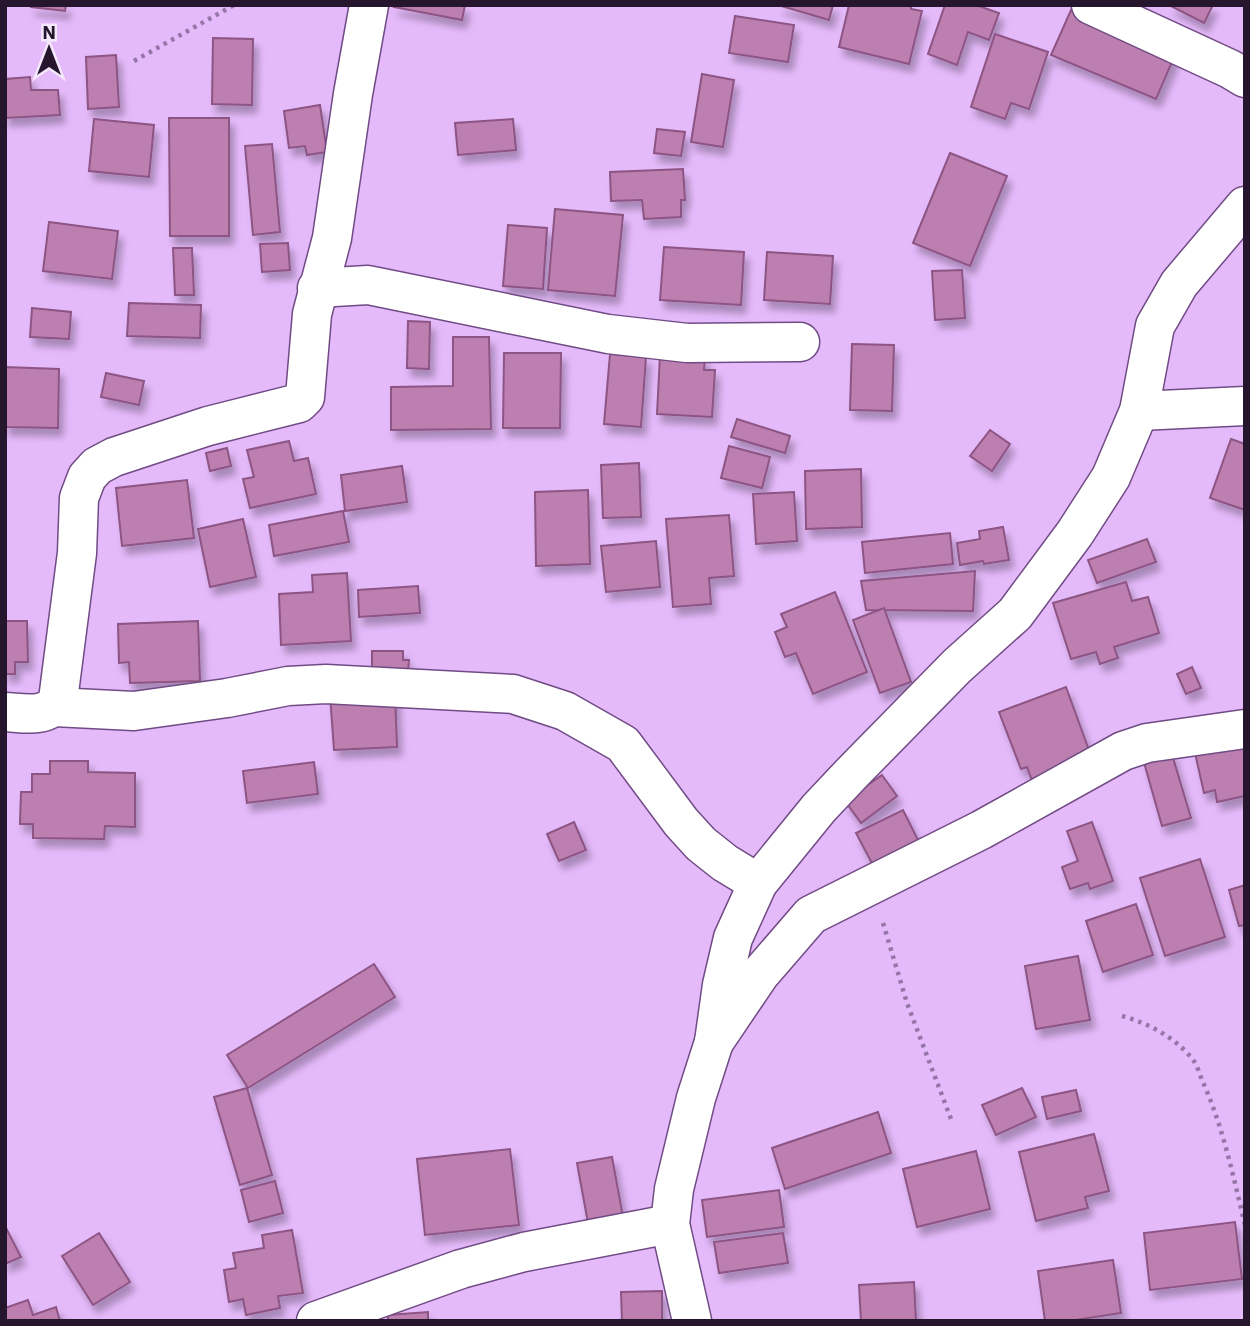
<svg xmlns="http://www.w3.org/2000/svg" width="1250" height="1326" viewBox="0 0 1250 1326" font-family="'IBM Plex Sans',sans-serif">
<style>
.building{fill:#bc7fb0;stroke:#8d5483;stroke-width:2;filter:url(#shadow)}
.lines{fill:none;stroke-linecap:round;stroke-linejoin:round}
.street-casing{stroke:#714b84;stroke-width:41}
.path{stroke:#9676a7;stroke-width:4.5;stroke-dasharray:3.5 5;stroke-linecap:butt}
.street{stroke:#fff;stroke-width:38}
</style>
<defs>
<filter id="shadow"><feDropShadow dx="4.5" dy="8" stdDeviation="3.5" flood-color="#0004"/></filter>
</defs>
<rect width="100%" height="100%" fill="#e5bafb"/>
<g class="building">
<polygon points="31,5 66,5 65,11 31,7"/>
<polygon points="395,5 465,5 462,20 394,7"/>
<polygon points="778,5 833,5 829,20"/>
<polygon points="849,5 911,5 911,9 922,11 909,64 839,47"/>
<polygon points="945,5 976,5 999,13 989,40 968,32 957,65 928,54"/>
<polygon points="1169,5 1213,5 1204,23"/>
<polygon points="1071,10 1175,55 1156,99 1051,55"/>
<polygon points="735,16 794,25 788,62 729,53"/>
<polygon points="995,34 1048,52 1029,109 1011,103 1005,119 971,107"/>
<polygon points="213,38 253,39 252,105 212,104"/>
<polygon points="116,55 119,107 88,109 86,57"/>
<polygon points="702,74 734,80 723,147 691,142"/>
<polygon points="30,77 31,90 58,90 60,115 5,118 5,79"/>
<polygon points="320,105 327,152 307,155 305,146 289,148 284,111"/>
<polygon points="169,118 229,118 229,236 170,236"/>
<polygon points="94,119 154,125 149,177 89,171"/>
<polygon points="513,119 516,150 458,155 455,123"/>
<polygon points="657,129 685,132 681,156 654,153"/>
<polygon points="272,144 280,232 253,235 245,146"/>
<polygon points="950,153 1007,176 970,266 913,243"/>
<polygon points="683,169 685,200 681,200 681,217 644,219 642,200 611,201 610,172"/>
<polygon points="555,209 623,215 615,296 548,290"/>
<polygon points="49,222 118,231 112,279 43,271"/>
<polygon points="508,225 547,228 543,289 503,286"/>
<polygon points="288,243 290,270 262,272 260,244"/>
<polygon points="664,247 744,252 741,305 660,300"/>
<polygon points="173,248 192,248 194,295 175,295"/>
<polygon points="767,252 833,256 830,304 764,300"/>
<polygon points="962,270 965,318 935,320 932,271"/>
<polygon points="129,303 201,305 200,338 127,336"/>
<polygon points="32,308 71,312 69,339 30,337"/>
<polygon points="408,321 430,322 429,369 407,368"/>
<polygon points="453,337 489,337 491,429 391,430 391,387 453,386"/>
<polygon points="852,344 894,345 892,411 850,410"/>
<polygon points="504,353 561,353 560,428 503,428"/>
<polygon points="610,354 646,357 641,427 604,424"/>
<polygon points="660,355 705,358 704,370 715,370 712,417 657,414"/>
<polygon points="5,367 59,369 58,428 5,427"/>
<polygon points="106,373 144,381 139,405 101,397"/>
<polygon points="737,419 790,436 785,453 731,437"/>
<polygon points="990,430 1010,444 992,471 970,456"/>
<polygon points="1231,439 1245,444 1245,510 1210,498"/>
<polygon points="289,441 294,461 308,458 316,494 250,508 243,479 254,477 247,450"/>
<polygon points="729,446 770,457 762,488 721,478"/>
<polygon points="227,448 231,466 210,471 206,453"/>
<polygon points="639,463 641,517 603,518 601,465"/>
<polygon points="402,466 407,502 345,511 341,475"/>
<polygon points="861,469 862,527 806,529 805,471"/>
<polygon points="187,480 194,538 122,546 116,488"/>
<polygon points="588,490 590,564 536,566 535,492"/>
<polygon points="794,492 797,541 756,544 753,494"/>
<polygon points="343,511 349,542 274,556 269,525"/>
<polygon points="729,515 734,576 709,578 711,604 673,607 666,519"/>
<polygon points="243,519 256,577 210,587 198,529"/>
<polygon points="1003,527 1009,560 984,564 983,561 960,565 957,543 980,539 979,531"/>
<polygon points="950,533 953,564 865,573 862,542"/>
<polygon points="1147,539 1156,562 1097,583 1088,560"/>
<polygon points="656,541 660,587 606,592 601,546"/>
<polygon points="975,571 973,611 866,610 861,581"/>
<polygon points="347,573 351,641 281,645 279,594 313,592 312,575"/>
<polygon points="1126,582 1132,601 1148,597 1159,633 1114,647 1118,658 1100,664 1096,652 1071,659 1053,603"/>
<polygon points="418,586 420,613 359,617 358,590"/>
<polygon points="835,592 867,672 813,694 796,653 785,657 775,632 787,627 781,614"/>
<polygon points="884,608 911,682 880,693 853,620"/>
<polygon points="5,621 27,621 28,662 15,662 15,674 5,674"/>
<polygon points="198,621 200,681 130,683 129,662 119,663 118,624"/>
<polygon points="372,651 403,651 403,660 409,660 408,671 372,676"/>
<polygon points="1192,667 1201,688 1186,694 1177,674"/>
<polygon points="1066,687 1094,764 1034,786 1027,767 1021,769 999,712"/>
<polygon points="395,691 397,747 334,750 330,695"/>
<polygon points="1245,741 1245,796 1217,802 1215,790 1204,793 1195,753"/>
<polygon points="1171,751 1191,818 1162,826 1143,759"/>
<polygon points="50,761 88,761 88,772 135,773 135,827 105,826 104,839 33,838 33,824 20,824 21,792 32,792 32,774 50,774"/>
<polygon points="314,762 318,794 247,803 243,771"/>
<polygon points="882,775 897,796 861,823 845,801"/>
<polygon points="903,810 922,848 876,871 856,833"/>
<polygon points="574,822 586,850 559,861 547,834"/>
<polygon points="1092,822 1113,881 1090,889 1088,883 1070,889 1062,867 1078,861 1067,831"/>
<polygon points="1200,859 1225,937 1165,956 1140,878"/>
<polygon points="1245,885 1245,925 1239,926 1229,890"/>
<polygon points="1136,904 1153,955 1103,972 1086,921"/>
<polygon points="1078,956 1090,1020 1036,1029 1025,966"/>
<polygon points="374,964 395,997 248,1088 227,1055"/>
<polygon points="247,1088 272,1175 240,1185 214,1097"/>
<polygon points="1022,1088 1036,1117 996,1135 982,1105"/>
<polygon points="1076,1090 1081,1111 1047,1119 1042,1097"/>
<polygon points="878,1112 891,1153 785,1189 772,1148"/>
<polygon points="1094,1134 1109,1191 1085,1197 1088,1208 1036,1221 1019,1152"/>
<polygon points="510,1149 519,1225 425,1235 417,1159"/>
<polygon points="976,1151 990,1209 917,1227 903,1169"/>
<polygon points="612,1157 623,1217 588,1223 577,1163"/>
<polygon points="275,1181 283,1213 249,1222 241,1190"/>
<polygon points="779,1190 784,1227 707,1237 702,1200"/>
<polygon points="1235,1222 1242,1279 1150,1290 1144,1233"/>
<polygon points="5,1226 21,1257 5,1264"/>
<polygon points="292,1230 303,1293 278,1296 280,1308 246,1315 243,1299 229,1302 224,1270 236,1268 233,1253 264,1248 262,1235"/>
<polygon points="99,1233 130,1282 93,1305 62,1256"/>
<polygon points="783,1233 788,1263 719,1273 714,1242"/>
<polygon points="1113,1260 1121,1313 1069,1321 1045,1321 1038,1271"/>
<polygon points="914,1282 916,1321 861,1321 859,1285"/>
<polygon points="662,1291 662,1321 622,1321 621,1292"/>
<polygon points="28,1300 33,1315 56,1307 60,1321 5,1321 5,1308"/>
<polygon points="428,1312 428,1321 388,1321 388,1315"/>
</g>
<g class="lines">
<defs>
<g id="street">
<polyline points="1091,5 1230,69 1245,78"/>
<polyline points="317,288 368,285 608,334 687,343 800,342"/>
<polyline points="1139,411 1245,406"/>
<polyline points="54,707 134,711 227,698 288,686 326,684 513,694 565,711 623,744 681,822 701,844 725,863 758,883"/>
<path d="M5,712C24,713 47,719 58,700L77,553L79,498L87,477L97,466L114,457L208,426L299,403L305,397L312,314L332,238L353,94L369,5"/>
<polyline points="714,1042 722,985 733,938 758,883 819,808 852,773 957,666 1015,614 1075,533 1111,477 1139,411 1155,326 1179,284 1245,206"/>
<polyline points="316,1321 461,1269 524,1252 670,1224"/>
<polyline points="692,1321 670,1224 674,1189 696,1098 714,1042 760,974 811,915 981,830 1123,751 1147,743 1245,729"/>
</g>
</defs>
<use href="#street" class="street-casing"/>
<g class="path">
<polyline points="134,61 234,5"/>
<polyline points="883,923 907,1003 951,1119"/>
<path d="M1122,1016C1148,1023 1172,1036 1190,1056C1196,1062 1199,1072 1202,1080C1223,1126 1233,1176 1245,1225"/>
</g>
<use href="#street" class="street"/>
</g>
<rect width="1250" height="1326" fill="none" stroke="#25152d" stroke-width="14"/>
<g transform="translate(49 49)" stroke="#f5e8fc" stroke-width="5" paint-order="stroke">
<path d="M0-5L12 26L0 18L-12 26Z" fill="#25152d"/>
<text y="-10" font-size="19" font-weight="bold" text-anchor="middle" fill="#25152d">N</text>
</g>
</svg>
